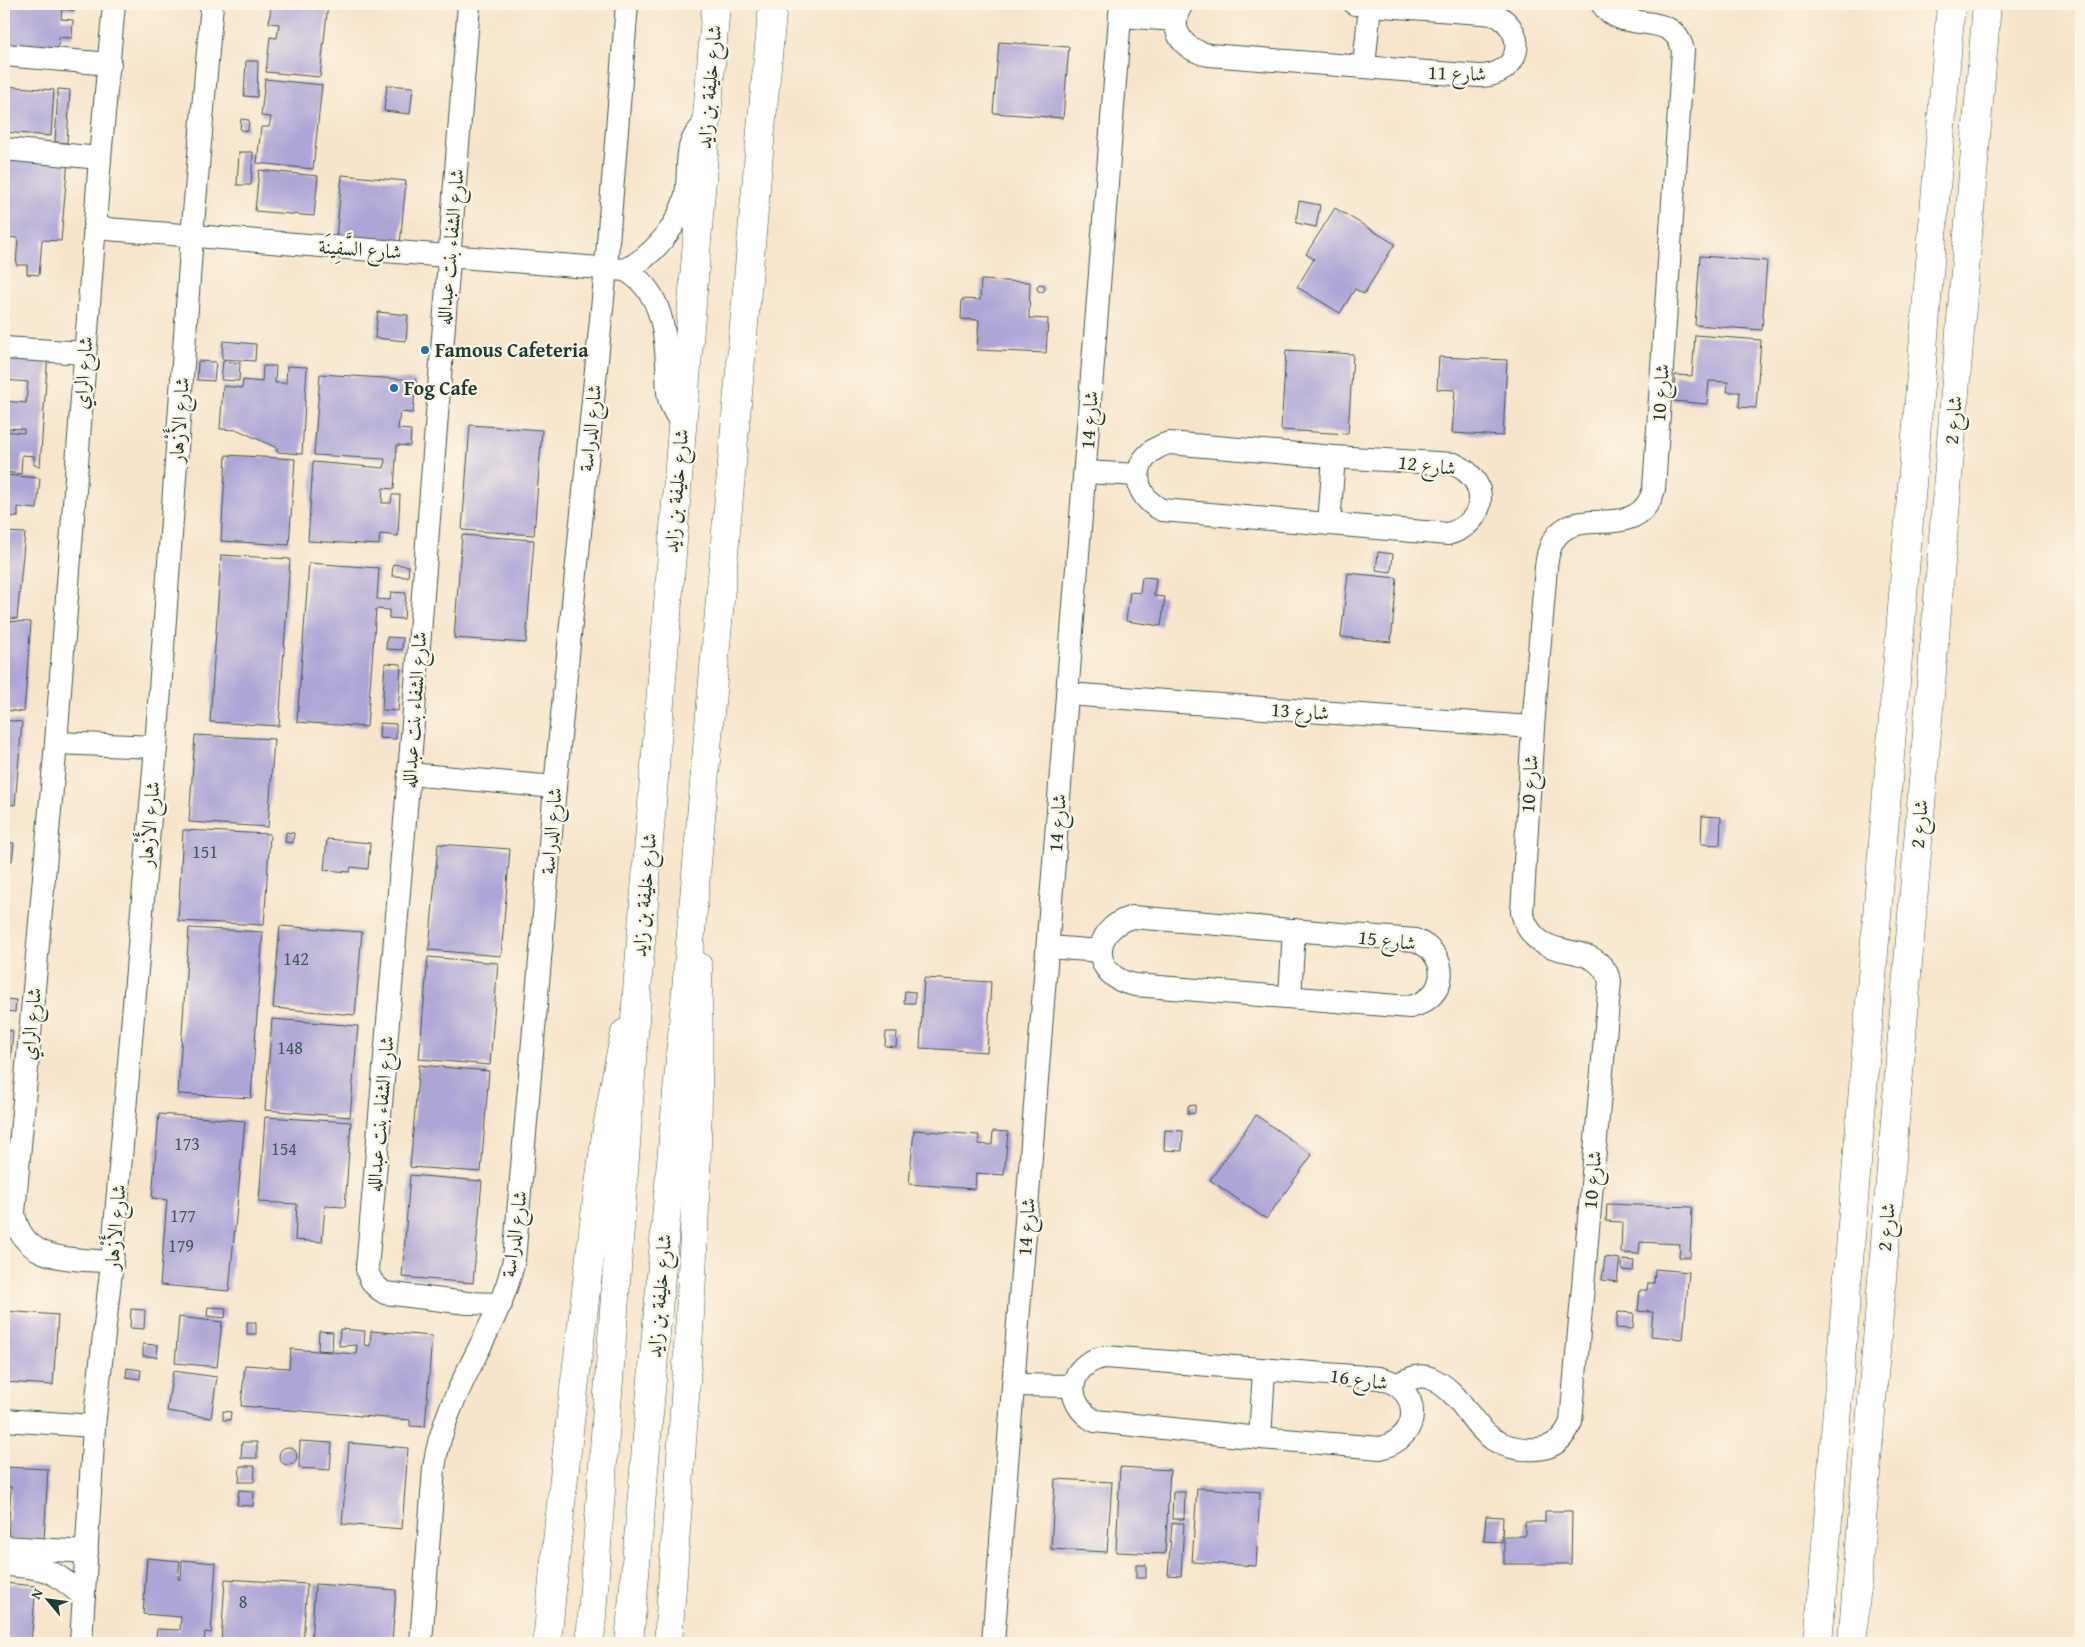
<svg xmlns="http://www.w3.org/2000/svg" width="2085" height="1647" viewBox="0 0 2085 1647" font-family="'Gentium Book Plus',Amiri,serif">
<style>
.building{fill:#ada5d6}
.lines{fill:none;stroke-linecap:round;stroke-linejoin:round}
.minor-casing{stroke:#3f564b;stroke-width:24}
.tertiary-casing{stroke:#3f564b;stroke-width:29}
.primary-casing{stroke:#3f564b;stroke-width:29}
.trunk-casing{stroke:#3f564b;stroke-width:29}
.minor{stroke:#fff;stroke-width:22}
.tertiary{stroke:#fff;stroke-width:28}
.primary{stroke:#fff;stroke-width:28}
.trunk{stroke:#fff;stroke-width:28}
.poi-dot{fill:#1f6fb2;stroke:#fcf5e5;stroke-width:2}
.labels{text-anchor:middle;stroke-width:4.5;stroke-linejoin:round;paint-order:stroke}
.number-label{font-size:18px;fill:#42575c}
.street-label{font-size:20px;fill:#1f3d34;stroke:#fcf5e5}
.poi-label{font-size:20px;font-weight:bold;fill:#1f3d34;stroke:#fcf5e5;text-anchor:start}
</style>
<rect width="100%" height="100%" fill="#fcf5e5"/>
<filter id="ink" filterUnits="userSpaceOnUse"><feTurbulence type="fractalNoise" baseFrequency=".02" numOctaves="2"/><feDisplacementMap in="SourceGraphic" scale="10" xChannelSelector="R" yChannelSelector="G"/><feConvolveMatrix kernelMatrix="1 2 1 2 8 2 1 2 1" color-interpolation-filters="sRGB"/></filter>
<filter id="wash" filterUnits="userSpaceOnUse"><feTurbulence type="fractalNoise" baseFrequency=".0096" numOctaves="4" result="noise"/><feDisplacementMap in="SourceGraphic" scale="20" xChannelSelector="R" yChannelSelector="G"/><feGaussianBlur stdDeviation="1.12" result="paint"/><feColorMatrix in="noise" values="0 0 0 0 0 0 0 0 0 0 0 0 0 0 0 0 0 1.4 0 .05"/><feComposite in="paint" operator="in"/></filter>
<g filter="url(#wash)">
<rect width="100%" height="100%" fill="#f7e5cb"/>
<g id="blocks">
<g class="building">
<polygon points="4,4 76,4 75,11 62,9 61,19 73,20 72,38 59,37 57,56 4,50"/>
<polygon points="271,4 328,4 320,77 266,72 270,37 277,38 279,24 269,23"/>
<polygon points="1627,4 1695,4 1695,9 1627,5"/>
<polygon points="999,42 1069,47 1063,118 993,113"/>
<polygon points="246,61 258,61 257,97 244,96"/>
<polygon points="265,79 322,85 313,169 257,163 261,127 269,127 271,117 261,116"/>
<polygon points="387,85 413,87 410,114 384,111"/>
<polygon points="4,86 54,90 51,136 4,132"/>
<polygon points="58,89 70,90 67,143 55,142"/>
<polygon points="241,119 249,120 248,131 240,130"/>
<polygon points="239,152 253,152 251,185 237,185"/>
<polygon points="4,154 68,159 61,241 42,240 39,275 27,274 27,265 16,265 18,238 4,237"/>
<polygon points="259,170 318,176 314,216 255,211"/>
<polygon points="342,175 406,181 400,245 336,239"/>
<polygon points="1299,201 1320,205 1316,227 1296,223"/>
<polygon points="1335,208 1395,244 1364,294 1355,289 1340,313 1297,287 1314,259 1306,254"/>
<polygon points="1700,256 1767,261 1762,330 1695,325"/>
<polygon points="981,280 1030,282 1029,318 1048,319 1046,353 977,350 979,320 961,319 962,299 980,300"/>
<circle cx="1041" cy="288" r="4"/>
<polygon points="378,312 408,315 406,341 375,338"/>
<polygon points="1695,335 1761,340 1756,408 1739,407 1740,392 1727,392 1728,382 1709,381 1707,404 1673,401 1675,375 1692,376"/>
<polygon points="223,341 256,344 255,361 222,359"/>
<polygon points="4,349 48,353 40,466 34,465 34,456 22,455 21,474 4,472 4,431 24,433 24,429 4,428 4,401 26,403 28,382 4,380"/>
<polygon points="1286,350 1353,354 1348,434 1281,430"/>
<polygon points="1439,357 1507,360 1503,436 1452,433 1455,390 1437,389"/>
<polygon points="198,361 216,362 214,381 197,380"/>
<polygon points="223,361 240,363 239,381 221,380"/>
<polygon points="263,366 276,366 275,383 286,383 287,366 307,367 302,454 277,452 277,448 238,430 220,429 223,386 242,388 243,380 262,382"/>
<polygon points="320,374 416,380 413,413 400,412 398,429 411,430 410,446 397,445 394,489 383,488 382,503 391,503 392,495 400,495 398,536 380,534 379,545 308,541 313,462 384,468 385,459 314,455"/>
<polygon points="470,425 542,430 534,535 462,530"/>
<polygon points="226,455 295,459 289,545 221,541"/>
<polygon points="4,475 40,478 37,509 18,507 18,517 4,516"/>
<polygon points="4,532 25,533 17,619 4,617"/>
<polygon points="462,535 534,540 526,643 454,638"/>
<polygon points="1378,552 1393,554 1391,572 1376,570"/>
<polygon points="221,555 290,559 279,726 210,722"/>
<polygon points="309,563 379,568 377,599 390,600 391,592 406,593 404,619 389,618 389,610 376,609 367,727 297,722"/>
<polygon points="393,564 409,566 408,577 392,576"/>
<polygon points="1348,573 1397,578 1391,642 1341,637"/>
<polygon points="1142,577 1156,578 1154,596 1165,597 1161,626 1126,621 1130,592 1140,593"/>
<polygon points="4,621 31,622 24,712 4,710"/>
<polygon points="387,637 403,638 402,650 386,649"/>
<polygon points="385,663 401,664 398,711 382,710"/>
<polygon points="4,720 22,722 15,805 4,804"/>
<polygon points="380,723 396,724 396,739 379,738"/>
<polygon points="195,735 274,739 268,827 189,822"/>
<polygon points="1702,816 1721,817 1720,845 1701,844"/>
<polygon points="183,830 270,834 264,925 178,921"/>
<polygon points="286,832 294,833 293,843 285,842"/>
<polygon points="327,839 370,843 368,869 351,867 350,872 324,870"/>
<polygon points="4,842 14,843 12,861 4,860"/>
<polygon points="438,844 510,849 501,956 429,950"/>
<polygon points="280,926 362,932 355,1015 273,1008"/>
<polygon points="189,928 263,932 251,1098 178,1094"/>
<polygon points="428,957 498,963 490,1065 419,1059"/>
<polygon points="924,978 991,982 987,1052 920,1048"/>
<polygon points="905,991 915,992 915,1003 904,1003"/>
<polygon points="4,999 16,1000 15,1012 4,1011"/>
<polygon points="272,1019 358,1026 350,1117 265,1110"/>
<polygon points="4,1030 13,1031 8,1087 4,1087"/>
<polygon points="886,1032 897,1032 896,1047 885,1046"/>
<polygon points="419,1065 489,1071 481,1172 410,1167"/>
<polygon points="1195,1105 1195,1113 1188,1114 1188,1106"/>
<polygon points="159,1114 245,1121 229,1291 160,1285 167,1200 152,1198"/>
<polygon points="1256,1115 1312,1155 1266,1219 1210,1180"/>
<polygon points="265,1117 351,1122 345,1207 325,1206 322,1242 295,1240 297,1204 259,1202"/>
<polygon points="914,1130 979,1135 978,1144 992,1145 993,1131 1008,1132 1004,1175 976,1173 975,1189 909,1184"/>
<polygon points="1165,1130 1183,1131 1182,1151 1164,1150"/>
<polygon points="410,1175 482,1181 473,1283 402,1277"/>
<polygon points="1607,1204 1692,1207 1690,1257 1679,1257 1680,1244 1640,1242 1639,1254 1621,1253 1622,1222 1606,1221"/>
<polygon points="1605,1257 1620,1259 1617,1282 1602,1280"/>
<polygon points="1623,1260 1634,1261 1633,1271 1622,1270"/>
<polygon points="1655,1269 1689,1272 1683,1339 1651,1336 1653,1312 1638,1311 1640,1290 1647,1290 1648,1283 1654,1283"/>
<polygon points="208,1307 226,1308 225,1318 207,1316"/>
<polygon points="131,1309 145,1310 144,1329 130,1328"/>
<polygon points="4,1311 58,1315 53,1385 4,1382"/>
<polygon points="1618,1312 1634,1313 1633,1329 1616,1328"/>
<polygon points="179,1317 222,1322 217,1367 175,1363"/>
<rect x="247" y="1322" width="9" height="12"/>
<polygon points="340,1329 365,1331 364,1345 370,1346 371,1331 432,1336 425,1427 410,1426 410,1420 241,1406 245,1365 289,1368 291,1349 356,1354 357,1345 339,1346"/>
<polygon points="319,1331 333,1332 332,1351 318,1350"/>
<polygon points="143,1344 158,1345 157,1357 143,1356"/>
<polygon points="127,1368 141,1370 140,1379 126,1377"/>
<polygon points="173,1371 217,1377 211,1418 167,1411"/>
<polygon points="223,1411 231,1412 230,1420 223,1420"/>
<polygon points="300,1441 332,1443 330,1470 299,1468"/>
<polygon points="242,1442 257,1442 257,1458 241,1458"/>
<polygon points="349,1443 408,1448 402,1529 342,1524"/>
<circle cx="288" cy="1456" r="9"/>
<polygon points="240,1466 255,1466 254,1482 239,1482"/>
<polygon points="5,1467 48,1469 44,1541 8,1539 11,1487 4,1486"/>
<polygon points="1120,1467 1170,1470 1165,1554 1116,1552"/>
<polygon points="1055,1479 1112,1482 1107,1552 1051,1549"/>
<polygon points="1197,1488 1260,1492 1256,1566 1192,1562"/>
<polygon points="239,1490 254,1491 253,1506 237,1505"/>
<polygon points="1173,1492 1185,1492 1184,1519 1172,1519"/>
<polygon points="1545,1511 1572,1511 1571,1564 1504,1564 1504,1536 1525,1536 1525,1522 1545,1522"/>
<polygon points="1486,1516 1503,1517 1502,1542 1484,1541"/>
<polygon points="1172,1523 1184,1523 1181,1576 1168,1575"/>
<polygon points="147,1558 180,1561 178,1579 181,1579 182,1560 216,1563 211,1633 205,1632 204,1643 155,1643 157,1629 180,1630 181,1617 143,1614"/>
<rect x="1136" y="1565" width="10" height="13"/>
<polygon points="225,1579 307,1584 303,1643 221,1643"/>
<polygon points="4,1583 36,1586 31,1643 4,1643"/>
<polygon points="315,1584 396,1590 392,1643 311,1643"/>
</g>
</g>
</g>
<g filter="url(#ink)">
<use href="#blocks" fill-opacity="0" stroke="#3f564b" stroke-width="1"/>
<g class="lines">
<defs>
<g id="minor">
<path d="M469,4L409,774L367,1269C370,1281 374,1286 385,1293L467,1303L501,1304"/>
<path d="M1182,4C1166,29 1183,50 1209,55L1479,76C1519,76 1531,34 1495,14L1355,4"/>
<polyline points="1120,16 1176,20"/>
<polyline points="4,55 110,64"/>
<polyline points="1364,67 1370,5"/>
<polyline points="4,149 100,158"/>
<path d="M94,228L625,270C660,289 665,327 667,364C668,377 666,390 670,402C673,410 677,416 681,423"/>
<path d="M625,270C653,256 679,226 686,194C691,168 681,142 706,124"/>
<polyline points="4,348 85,353"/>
<path d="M1169,443L1334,457L1454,464C1492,481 1487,523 1448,534L1162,510C1127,493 1132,453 1169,443Z"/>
<polyline points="1085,472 1138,475"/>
<polyline points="1329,524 1334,457"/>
<polyline points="1067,694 1533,727"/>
<polyline points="56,743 156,747"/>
<polyline points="409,774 555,787"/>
<path d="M1132,917L1415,940C1451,954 1449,998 1410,1007L1135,985C1091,977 1089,930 1132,917Z"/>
<polyline points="1048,947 1101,951"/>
<polyline points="1290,997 1294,930"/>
<path d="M112,1262C73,1258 22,1264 14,1213L56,743L100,158L114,4"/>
<path d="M1105,1357L1379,1378C1423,1387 1423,1438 1380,1448L1260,1438L1095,1421C1063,1404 1067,1363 1105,1357Z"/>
<path d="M1397,1384C1407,1380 1419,1373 1430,1378C1475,1397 1470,1453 1537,1449C1555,1448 1565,1437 1571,1422L1610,981C1594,933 1538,971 1522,913L1533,727L1546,567C1554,485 1636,555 1654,489L1683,50C1672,7 1623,36 1602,4"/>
<polyline points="1014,1385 1073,1386"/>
<polyline points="4,1420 94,1426"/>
<polyline points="1260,1438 1264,1370"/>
<polyline points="4,1547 87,1552"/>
<path d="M4,1565C47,1568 51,1568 84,1597"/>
<polyline points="81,1643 94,1426 112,1262 156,747 192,236 212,4"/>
<path d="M421,1643L434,1468C444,1392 498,1333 514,1260L555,787L606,268L627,4"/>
<polyline points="993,1643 1121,4"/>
</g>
<g id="tertiary">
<polyline points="1818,1643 1951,4"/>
<polyline points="1852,1643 1987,4"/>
</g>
<g id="primary">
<path d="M547,1643C558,1525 571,1408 586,1291C596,1204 606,1118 625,1033"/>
<path d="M668,1643C684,1418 702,1192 698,966"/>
</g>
<g id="trunk">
<polyline points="590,1643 638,978 716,4"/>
<polyline points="629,1643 761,130 773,4"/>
</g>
</defs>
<use href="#minor" class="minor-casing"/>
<use href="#tertiary" class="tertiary-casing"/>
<use href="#primary" class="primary-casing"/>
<use href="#trunk" class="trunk-casing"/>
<use href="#minor" class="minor"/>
<use href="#tertiary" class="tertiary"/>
<use href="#primary" class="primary"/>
<use href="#trunk" class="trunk"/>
</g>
</g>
<g class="poi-dot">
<circle cx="425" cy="350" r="5"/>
<circle cx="394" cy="388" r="5"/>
</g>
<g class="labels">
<g class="number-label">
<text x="205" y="858">151</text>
<text x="296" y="965">142</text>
<text x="290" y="1054">148</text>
<text x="187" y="1150">173</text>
<text x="284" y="1155">154</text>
<text x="183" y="1222">177</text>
<text x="181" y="1252">179</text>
<text x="243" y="1608">8</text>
</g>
<g class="street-label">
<text transform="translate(1457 73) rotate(2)" y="7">شارع 11</text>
<text transform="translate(709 87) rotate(-85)" y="7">شارع خليفة بن زايد</text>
<text transform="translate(450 247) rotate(-85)" y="7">شارع الشفاء بنت عبدالله</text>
<text transform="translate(360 249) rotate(4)" y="7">شارع السَّفِينَة</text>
<text transform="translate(83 373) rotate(-86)" y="7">شارع الراي</text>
<text transform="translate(1660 393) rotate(-86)" y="7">شارع 10</text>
<text transform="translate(179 420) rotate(-86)" y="7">شارع الأَزْهار</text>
<text transform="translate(1089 420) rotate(-86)" y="7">شارع 14</text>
<text transform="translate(1953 420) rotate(-85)" y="7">شارع 2</text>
<text transform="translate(590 428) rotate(-84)" y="7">شارع الدراسة</text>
<text transform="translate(1427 465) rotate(7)" y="7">شارع 12</text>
<text transform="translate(676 491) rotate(-85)" y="7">شارع خليفة بن زايد</text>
<text transform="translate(414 710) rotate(-86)" y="7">شارع الشفاء بنت عبدالله</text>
<text transform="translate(1300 711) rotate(4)" y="7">شارع 13</text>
<text transform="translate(1529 784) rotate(-86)" y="7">شارع 10</text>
<text transform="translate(1057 823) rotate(-86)" y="7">شارع 14</text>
<text transform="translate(149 824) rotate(-85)" y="7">شارع الأَزْهار</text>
<text transform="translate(1919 824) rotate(-85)" y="7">شارع 2</text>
<text transform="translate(551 831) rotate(-85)" y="7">شارع الدراسة</text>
<text transform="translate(644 895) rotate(-85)" y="7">شارع خليفة بن زايد</text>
<text transform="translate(1387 940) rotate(7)" y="7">شارع 15</text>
<text transform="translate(31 1024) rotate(-85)" y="7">شارع الراي</text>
<text transform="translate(380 1114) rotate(-85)" y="7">شارع الشفاء بنت عبدالله</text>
<text transform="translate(1592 1180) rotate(-85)" y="7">شارع 10</text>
<text transform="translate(115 1227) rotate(-85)" y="7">شارع الأَزْهار</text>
<text transform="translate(1026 1227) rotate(-86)" y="7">شارع 14</text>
<text transform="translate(1886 1227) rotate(-85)" y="7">شارع 2</text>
<text transform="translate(514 1234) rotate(-82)" y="7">شارع الدراسة</text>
<text transform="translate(659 1296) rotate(-85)" y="7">شارع خليفة بن زايد</text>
<text transform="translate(1359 1379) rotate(8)" y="7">شارع 16</text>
</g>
<g class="poi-label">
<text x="435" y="357">Famous Cafeteria</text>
<text x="404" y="395">Fog Cafe</text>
</g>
</g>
<rect width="2085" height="1647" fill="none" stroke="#fcf5e5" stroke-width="20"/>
<g transform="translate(48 1600) rotate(299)" stroke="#fcf5e5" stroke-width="4" paint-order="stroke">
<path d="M0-4L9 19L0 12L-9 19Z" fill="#1f3d34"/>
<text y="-8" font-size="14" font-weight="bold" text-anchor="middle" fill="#1f3d34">N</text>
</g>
</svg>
